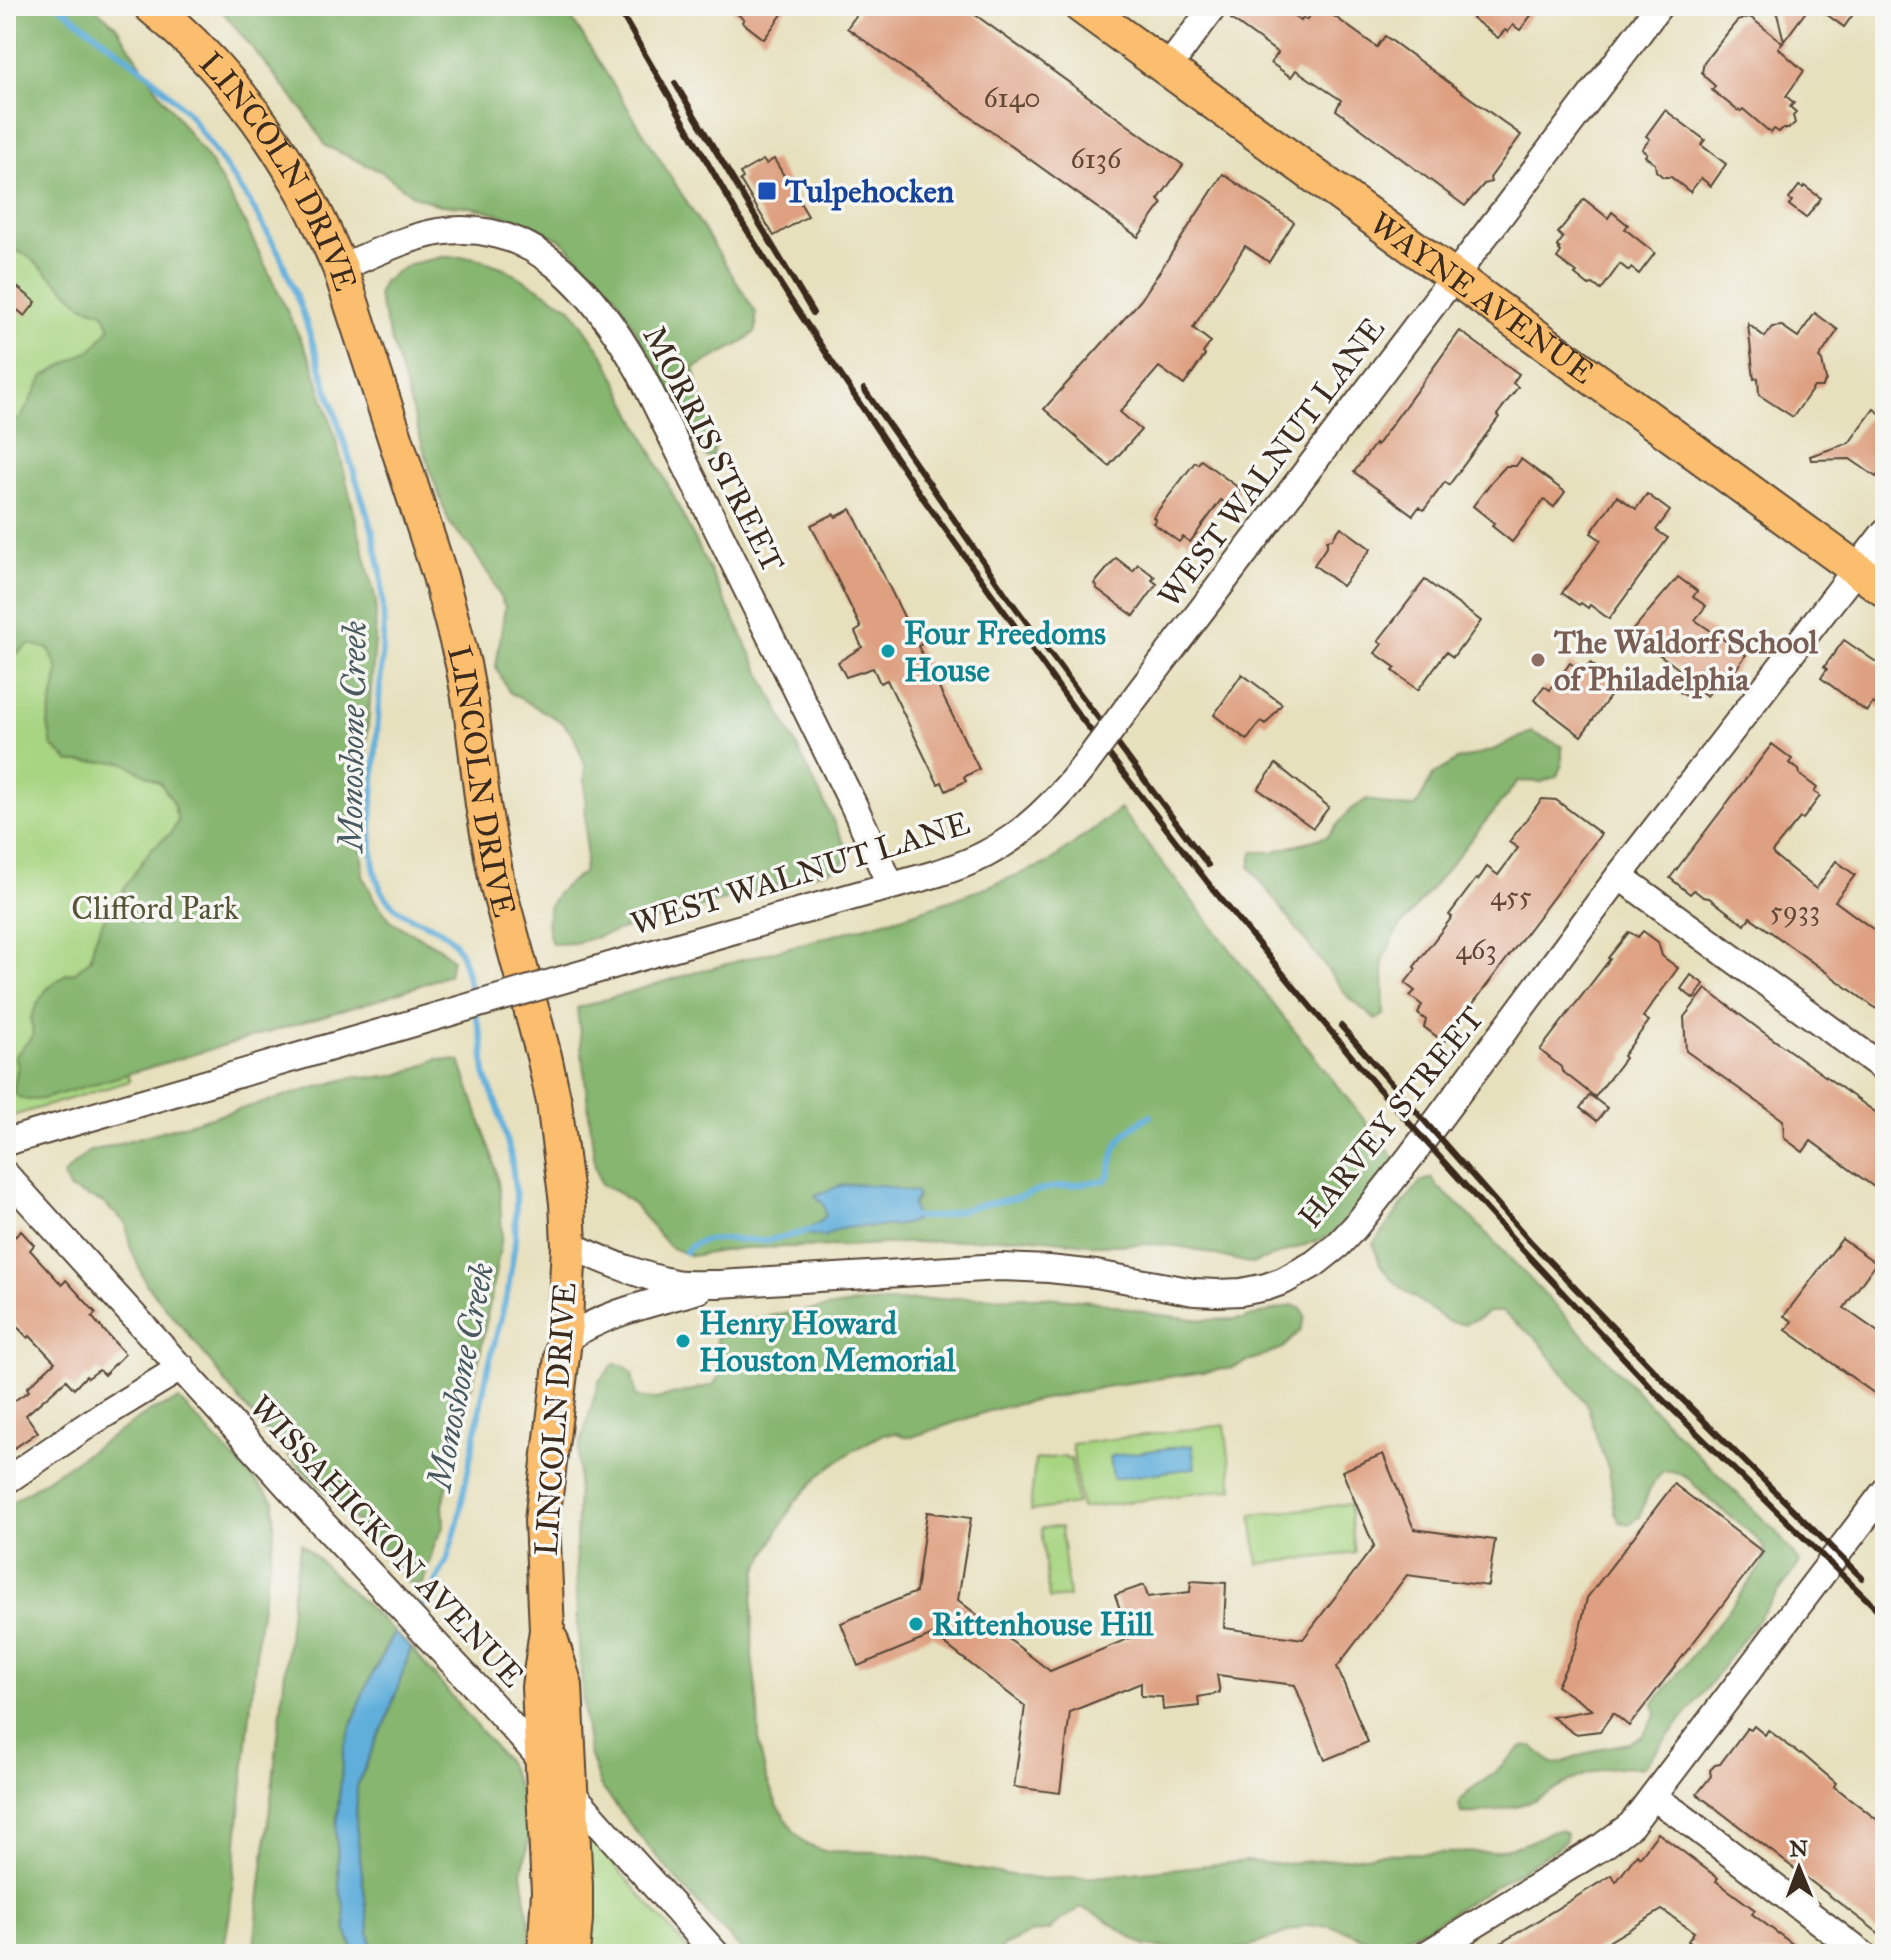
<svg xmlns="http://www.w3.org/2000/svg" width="1891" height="1960" viewBox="0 0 1891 1960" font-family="'IM FELL Great Primer',serif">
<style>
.green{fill:#a8d582;stroke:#728050;stroke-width:2}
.forest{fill:#86b670;stroke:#607047;stroke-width:2}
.water{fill:#61afdb;stroke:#4e6c7c;stroke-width:2}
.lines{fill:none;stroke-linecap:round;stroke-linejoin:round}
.stream{stroke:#61afdb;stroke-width:6}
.building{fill:#dea081}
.minor-casing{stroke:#554536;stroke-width:30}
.major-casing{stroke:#554536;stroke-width:38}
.minor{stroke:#fff;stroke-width:26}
.major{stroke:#fbbd6e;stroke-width:34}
.rail{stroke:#3b2a1e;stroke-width:6}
.minor-bridge-casing{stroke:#554536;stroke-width:30;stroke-linecap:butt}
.minor-bridge{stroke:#fff;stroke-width:26}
.transit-dot{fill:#1a4fb4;stroke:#f6f6f2;stroke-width:3}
.culture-dot{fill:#0f9aa8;stroke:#f6f6f2;stroke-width:3}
.education-dot{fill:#8d6e63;stroke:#f6f6f2;stroke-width:3}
.labels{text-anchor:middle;stroke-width:7;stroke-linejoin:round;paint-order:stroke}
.number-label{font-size:28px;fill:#644837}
.street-label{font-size:32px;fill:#3b2a1e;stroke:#f6f6f2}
.transit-label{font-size:32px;font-weight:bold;fill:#164399;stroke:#f6f6f2;text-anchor:start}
.culture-label{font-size:32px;font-weight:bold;fill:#0d838f;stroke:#f6f6f2;text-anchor:start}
.education-label{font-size:32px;font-weight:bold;fill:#785e54;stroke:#f6f6f2;text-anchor:start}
.park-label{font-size:32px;fill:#565537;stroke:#f6f6f2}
.water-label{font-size:34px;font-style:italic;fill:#485960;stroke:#f6f6f2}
</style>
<rect width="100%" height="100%" fill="#f6f6f2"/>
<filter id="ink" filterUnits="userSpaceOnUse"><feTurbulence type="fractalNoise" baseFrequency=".0125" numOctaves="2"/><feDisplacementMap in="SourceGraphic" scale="16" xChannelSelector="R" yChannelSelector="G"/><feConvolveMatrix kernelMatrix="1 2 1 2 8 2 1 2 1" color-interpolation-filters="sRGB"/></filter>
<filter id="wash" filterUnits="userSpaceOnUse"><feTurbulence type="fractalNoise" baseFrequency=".006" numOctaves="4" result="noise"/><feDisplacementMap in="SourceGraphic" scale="32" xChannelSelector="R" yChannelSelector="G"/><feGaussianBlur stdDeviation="1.8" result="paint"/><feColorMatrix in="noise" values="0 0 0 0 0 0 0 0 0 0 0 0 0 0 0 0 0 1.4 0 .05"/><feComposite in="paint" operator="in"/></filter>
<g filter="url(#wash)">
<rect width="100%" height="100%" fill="#e7e0bd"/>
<g class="green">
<polygon points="6,59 241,564 127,1074 130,1081 6,1118"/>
<polygon points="1225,1425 1233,1489 1081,1508 1072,1444"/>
<polygon points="1065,1456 1066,1459 1071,1459 1077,1504 1030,1511 1035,1460"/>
<polygon points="1349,1504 1355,1553 1258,1564 1252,1515"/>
<polygon points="1061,1527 1069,1597 1049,1599 1041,1528"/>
<polygon points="589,1841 595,1843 692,1954 584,1954"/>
</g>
<g class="forest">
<path d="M6,6H93L116,26L163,98L210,162L243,219L313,365L336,439L376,601L375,641L360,819L363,876L375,901L392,922L440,948L452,959L449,975L374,1001L43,1099C32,1100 21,1102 13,1092L18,1065L15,1056L33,1036L31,1018L37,1004L47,989L66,974L75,972L90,960L95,939L106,915L151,849L170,834L178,821L172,800L160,783L123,762H70L52,746L48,724L58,670L49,649L30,644L6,661V420L20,419L44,376L93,349L110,327L103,312L84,306L29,257L12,248L6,241Z"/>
<polygon points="218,6 564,6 756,313 756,331 742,343 694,368 702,402 717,441 712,458 706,457 691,438 676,403 615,294 561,240 531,225 486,210 464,206 440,205 414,196 382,172 326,146 303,110"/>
<path d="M442,257H473L504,268L570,307L605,357L846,847L847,859L833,869L575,943L552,944C539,908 554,891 583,873L586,858L585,765L574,737L562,722L509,692L496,667L505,607L491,578L472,549L449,522L431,473L378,296L382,283L396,272L411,264Z"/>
<polygon points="1531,732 1562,746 1562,764 1557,776 1542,782 1518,781 1396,932 1383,959 1384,1015 1376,1020 1349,998 1250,867 1253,852 1272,852 1328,836 1349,811 1367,799 1393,806 1416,807 1433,775 1457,760 1493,750"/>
<polygon points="1120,809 1398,1163 1330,1236 1252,1264 1189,1248 1160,1244 1098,1245 1026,1237 844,1246 742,1248 691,1256 669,1247 634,1205 619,1193 601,1185 595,1166 577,1008 690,974 904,916 958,898 1048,863"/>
<path d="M437,1059L460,1061L493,1158L500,1193L502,1237L480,1355L472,1385L461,1406L455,1428L454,1455L443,1505L444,1525L435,1543L423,1584L409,1583L358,1523L293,1461L243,1405L194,1341L146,1284L130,1246L126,1223L102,1202L69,1189L63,1176L74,1164L88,1152L357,1076C391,1081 407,1073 437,1059Z"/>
<path d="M1432,1178L1438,1187L1464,1210L1690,1447L1776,1532L1800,1563L1696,1702L1644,1766C1632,1770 1620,1765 1608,1768C1580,1773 1559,1789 1534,1800C1515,1808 1481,1815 1461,1813L1459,1806L1461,1799L1474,1787L1492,1775L1521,1747L1533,1746L1552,1764L1561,1763L1602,1748L1629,1743L1642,1736L1656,1715L1654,1703L1734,1603L1762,1565L1765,1553L1763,1546L1754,1536L1703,1494L1689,1479L1673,1471H1663C1650,1485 1645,1499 1640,1517L1629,1524L1620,1522L1615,1513L1609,1470L1599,1445L1588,1407L1538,1340L1502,1312H1488L1478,1319L1463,1324L1449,1322L1404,1290L1388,1275L1380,1264L1373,1244L1420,1182Z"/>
<polygon points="1044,1297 1093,1301 1153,1314 1203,1320 1243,1319 1292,1305 1302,1309 1305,1318 1300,1331 1283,1348 1231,1368 1121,1384 1008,1406 989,1411 918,1435 905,1437 897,1433 883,1434 854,1450 820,1475 794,1503 777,1533 758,1569 753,1598 752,1656 758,1704 759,1745 766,1778 777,1805 793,1830 807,1845 824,1851 875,1852 919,1857 974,1869 1036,1879 1095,1877 1247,1861 1273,1864 1353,1858 1377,1854 1492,1852 1528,1843 1551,1831 1560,1830 1566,1834 1565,1841 1559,1847 1426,1928 1392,1942 1362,1938 1347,1931 1326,1925 1303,1926 1248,1947 1215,1952 1145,1946 1098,1915 1081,1908 1062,1919 1050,1930 1030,1933 1003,1946 999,1954 745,1954 682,1886 636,1832 600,1785 589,1753 584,1715 577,1617 576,1547 579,1450 599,1381 614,1364 625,1366 632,1373 636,1397 656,1399 713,1385 721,1374 716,1340 718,1328 735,1321 853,1304 955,1298"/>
<polygon points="179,1400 274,1501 274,1533 259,1624 230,1912 223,1954 6,1954 6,1506 151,1411"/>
<polygon points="301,1543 394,1632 364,1691 344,1749 336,1829 339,1886 344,1905 346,1930 355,1954 253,1954 282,1702 292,1597"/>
<polygon points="411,1648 507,1762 519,1789 530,1835 522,1873 531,1933 527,1954 375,1954 371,1946 356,1825 357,1786 378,1736 386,1722"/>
</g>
<g class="water">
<path d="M852,1184L879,1185L910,1192L915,1191L917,1197L912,1205L916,1216V1220C891,1233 847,1218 824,1237L805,1234V1230L820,1222L826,1215L824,1205L815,1195L840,1186Z"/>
<polygon points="1192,1445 1195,1468 1113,1479 1110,1456"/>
<polygon points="394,1632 411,1648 386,1722 378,1736 357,1786 356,1825 371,1946 375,1954 355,1954 346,1930 344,1905 339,1886 338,1859 336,1829 344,1749 364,1691"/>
</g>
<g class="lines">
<g class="stream">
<path d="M59,6L149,74L189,114L251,204L280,255L303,313L372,529L381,572L384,623L371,829C373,867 373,901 413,918C425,923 442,929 451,939C465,954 467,978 472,997"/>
<path d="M909,1217H937L976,1206L1017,1198L1043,1189L1106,1180C1112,1169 1111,1165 1114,1154C1118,1136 1135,1124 1150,1116"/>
<path d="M685,1252C701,1230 743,1243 768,1240C783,1238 797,1234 811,1230"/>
<polyline points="424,1605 447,1560 458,1522 488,1368 508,1290 515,1242 516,1198 511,1156 498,1108 485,1074 483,1043 475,1012"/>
</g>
</g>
<g id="blocks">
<g class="building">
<polygon points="726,6 788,6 764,39 742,22 744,19"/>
<polygon points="863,6 963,6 1183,165 1158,200 1162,204 1138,237 847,28"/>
<polygon points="1240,6 1279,6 1301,21 1303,18 1307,20 1317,6 1320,6 1377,47 1385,36 1521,135 1490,178 1491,182 1484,184 1465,206 1336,110 1341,100 1296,70 1291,77 1271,63 1278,53 1231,19"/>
<polygon points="1479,6 1538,6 1520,30 1513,25 1508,32 1505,30 1498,38 1471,17"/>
<polygon points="1775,6 1810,6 1784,41"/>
<polygon points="1815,6 1844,6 1854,13 1844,27"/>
<polygon points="1750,17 1783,43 1778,48 1804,71 1786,96 1794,103 1790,107 1796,112 1793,116 1795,123 1788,129 1782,129 1779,132 1774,129 1771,133 1743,109 1741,111 1737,110 1712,90 1715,86 1705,77 1702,72 1704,62 1737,21"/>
<polygon points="1665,110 1705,140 1701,145 1726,164 1711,186 1701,178 1690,192 1671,177 1663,177 1656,171 1655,164 1645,156 1647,153 1642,149 1650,139 1646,136"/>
<polygon points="774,159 808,216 774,236 740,180 743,178 740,173 763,160 766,164"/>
<polygon points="1223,174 1294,222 1269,262 1245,246 1193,328 1211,342 1203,353 1205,355 1184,385 1159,367 1120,412 1141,430 1109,466 1044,409 1141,300"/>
<polygon points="1799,186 1803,188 1804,186 1821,198 1806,218 1789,205 1792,201 1789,199"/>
<polygon points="1584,199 1608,218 1612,212 1628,225 1625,229 1655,253 1639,274 1631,268 1629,271 1620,264 1601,290 1593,284 1589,286 1575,275 1577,273 1557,258 1561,252 1559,250 1560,249 1557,246 1563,238 1558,233"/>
<polygon points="6,278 36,302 25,316 6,301"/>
<polygon points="1815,313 1838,330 1819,358 1822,361 1826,380 1822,387 1814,387 1793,417 1759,395 1758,378 1754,379 1748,324 1765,337 1772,327 1782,326 1798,337"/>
<polygon points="1460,331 1519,374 1513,383 1518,387 1497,415 1499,417 1449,485 1445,482 1424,510 1419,507 1413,515 1354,472 1375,444 1376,446"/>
<polygon points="1874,409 1885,417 1885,465 1876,477 1850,459 1811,460 1810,456 1849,443"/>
<polygon points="1521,459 1565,492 1554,507 1544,500 1512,542 1492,526 1494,523 1473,506 1493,480 1506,466 1516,466"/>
<polygon points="1201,460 1240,489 1228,505 1221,500 1190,542 1183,537 1179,542 1153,523 1156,520 1153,517 1195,462 1198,464"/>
<polygon points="1647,494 1670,511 1656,530 1668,538 1609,619 1590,605 1588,608 1581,603 1579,605 1562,593 1601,540 1591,533 1617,496 1636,509"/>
<polygon points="851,509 907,623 911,621 922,644 918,646 979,769 964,777 966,781 946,791 942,782 938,784 887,680 880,683 873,668 846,677 838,662 862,647 855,632 861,628 811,525 834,514 836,517"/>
<polygon points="1341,527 1371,549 1342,586 1314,565 1327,546 1327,540 1332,539"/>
<polygon points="1116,558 1133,571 1138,564 1155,577 1152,580 1157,584 1134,616 1096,588 1097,586 1094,584"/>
<polygon points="1678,577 1697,591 1693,597 1706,606 1695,620 1746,655 1724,686 1717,682 1707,696 1696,688 1689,698 1672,687 1683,672 1630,633"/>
<polygon points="1425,580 1481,621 1462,647 1461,646 1453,657 1446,652 1418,690 1393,671 1396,668 1375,653 1382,644 1378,641"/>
<polygon points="1844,640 1885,668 1885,712 1873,703 1867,712 1821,678 1827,669 1824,667"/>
<polygon points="1570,663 1583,672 1590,663 1619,684 1581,736 1534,700 1544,686 1550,690 1557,675 1561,676"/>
<polygon points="1242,674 1282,704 1266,724 1261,721 1247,740 1214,715"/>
<polygon points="1772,744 1792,759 1789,763 1799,770 1800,775 1817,788 1814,792 1820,796 1803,819 1800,818 1772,852 1774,855 1816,889 1836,861 1855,875 1835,901 1885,938 1885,1015 1750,917 1745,925 1709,898 1703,897 1694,890 1690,894 1670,878"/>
<polygon points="1276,764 1329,807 1313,828 1258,789"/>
<polygon points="1542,799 1556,800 1601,834 1444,1042 1424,1027 1426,1020 1418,1014 1422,1005 1410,996 1415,991 1405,983 1416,969 1414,967 1452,917 1449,915 1476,879 1478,880 1487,867 1498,875 1518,848 1509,842"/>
<polygon points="1643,931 1658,942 1662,956 1678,968 1643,1017 1649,1021 1623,1056 1625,1058 1595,1097 1562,1071 1561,1067 1540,1050 1610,959 1608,958 1629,932 1638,937"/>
<polygon points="1691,975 1704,984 1694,999 1681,989"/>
<polygon points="1706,989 1759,1029 1885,1119 1885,1195 1811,1141 1803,1152 1784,1138 1783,1120 1686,1051 1684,1017"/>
<polygon points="1590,1095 1607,1108 1597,1121 1580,1108"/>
<polygon points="21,1231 34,1245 30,1250 62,1285 66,1280 96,1313 92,1317 125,1354 104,1375 99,1370 88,1378 86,1376 74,1389 66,1380 26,1415 38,1432 13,1449 6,1438 6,1406 29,1391 27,1388 55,1362 30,1336 28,1338 6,1315 6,1245"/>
<polygon points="1842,1239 1876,1263 1844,1308 1885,1337 1885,1401 1786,1330 1792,1321 1784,1316"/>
<polygon points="1383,1454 1414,1529 1495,1540 1488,1586 1407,1575 1337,1667 1368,1742 1325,1760 1295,1685 1217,1675 1220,1693 1198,1697 1199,1706 1163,1710 1162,1697 1141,1696 1141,1683 1070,1712 1060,1793 1014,1787 1025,1706 933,1635 858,1666 841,1623 916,1592 927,1512 971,1518 958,1600 1050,1671 1130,1638 1115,1595 1144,1585 1148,1597 1190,1592 1191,1581 1226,1583 1224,1628 1303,1639 1374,1546 1342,1471"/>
<polygon points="1674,1484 1763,1552 1629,1726 1613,1713 1600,1731 1575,1734 1552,1717 1592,1710 1557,1686 1576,1646 1587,1598"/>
<polygon points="1754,1726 1765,1735 1768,1730 1800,1754 1801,1753 1836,1783 1834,1786 1885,1826 1885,1938 1697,1794 1711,1776 1710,1770 1715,1765 1720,1764 1747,1728 1751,1730"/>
<polygon points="1658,1833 1718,1878 1716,1881 1755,1910 1752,1914 1806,1954 1706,1954 1688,1941 1694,1932 1662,1910 1588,1954 1483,1954 1612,1875 1616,1882 1637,1854 1640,1857"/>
</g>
</g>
</g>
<g filter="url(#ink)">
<use href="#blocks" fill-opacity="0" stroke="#554536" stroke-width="2"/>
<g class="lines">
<defs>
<g id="minor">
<polyline points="1167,69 1214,6"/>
<path d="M340,268C371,255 404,238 438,232C535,216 598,297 640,372L853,804L891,886"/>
<polyline points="1125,711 1659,6"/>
<polyline points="1619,876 1885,1069"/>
<path d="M668,949C734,930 801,911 868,892C906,882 948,873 984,855C1025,834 1056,802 1084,766"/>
<polyline points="6,1142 324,1049"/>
<polyline points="6,1175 295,1494 490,1702 716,1954"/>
<path d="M569,1245C602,1259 639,1276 675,1283C689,1285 705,1284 719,1284L1000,1267L1049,1269L1096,1274L1194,1292L1218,1293L1241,1292L1266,1287L1283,1281L1314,1264L1338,1245L1355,1227L1411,1156L1619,876L1885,532"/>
<path d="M564,1340C604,1313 652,1303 698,1290"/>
<polyline points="6,1481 92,1422 182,1367"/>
<polyline points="1653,1797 1681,1816 1862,1954"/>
<polyline points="1427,1954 1603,1846 1631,1825 1885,1491"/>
</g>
<g id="major">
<path id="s1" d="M151,6C209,53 260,115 297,180C314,208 327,238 340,268L440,576L463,664L471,708L483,805L497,883L544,1056L554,1102L567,1203L569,1245L564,1340L542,1520L547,1630L539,1687L549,1892L545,1954"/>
<path id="s2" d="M1081,6L1885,590"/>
<polyline points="551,1641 565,1686 575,1886 575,1919 572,1954"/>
</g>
</defs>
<use href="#minor" class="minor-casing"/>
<use href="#major" class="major-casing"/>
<use href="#minor" class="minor"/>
<use href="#major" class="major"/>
<g class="rail">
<polyline points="617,6 743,224 790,299 920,494 1078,714 1212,888 1377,1087 1522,1249 1660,1397 1885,1617"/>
<polyline points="675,83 813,313"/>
<polyline points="864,389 1007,596 1208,865"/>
<polyline points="1341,1026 1530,1241 1671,1388 1862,1578"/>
</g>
<defs>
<g id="minor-bridge">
<polyline points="1084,766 1125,711"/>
<polyline points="324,1049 668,949"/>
</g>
</defs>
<use href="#minor-bridge" class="minor-bridge-casing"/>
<use href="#minor-bridge" class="minor-bridge"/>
</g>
</g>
<rect class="transit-dot" x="757" y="181" width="20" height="20" rx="4"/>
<g class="culture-dot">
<circle cx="888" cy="651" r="8"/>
<circle cx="683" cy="1341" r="8"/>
<circle cx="916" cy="1624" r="8"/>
</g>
<circle class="education-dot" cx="1538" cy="660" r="8"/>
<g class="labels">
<g class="number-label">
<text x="1012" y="107">6140</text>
<text x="1096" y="168">6136</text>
<text x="1511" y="905">455</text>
<text x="1795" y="920">5933</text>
<text x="1476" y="959">463</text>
</g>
<g class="street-label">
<text dy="11" stroke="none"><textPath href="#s1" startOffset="212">LINCOLN DRIVE</textPath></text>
<text dy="11" stroke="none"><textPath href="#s2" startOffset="496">WAYNE AVENUE</textPath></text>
<text transform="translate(714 449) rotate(63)" y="11">MORRIS STREET</text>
<text transform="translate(1271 462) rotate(-53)" y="11">WEST WALNUT LANE</text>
<text dy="11" stroke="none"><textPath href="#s1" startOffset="860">LINCOLN DRIVE</textPath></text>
<text transform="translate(800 873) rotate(-17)" y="11">WEST WALNUT LANE</text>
<text transform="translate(1391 1117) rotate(-51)" y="11">HARVEY STREET</text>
<text transform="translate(555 1419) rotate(-86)" y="11">LINCOLN DRIVE</text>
<text transform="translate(387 1541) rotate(47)" y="11">WISSAHICKON AVENUE</text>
</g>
<g class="transit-label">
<text x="785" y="202">Tulpehocken</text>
</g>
<g class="culture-label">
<text x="904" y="644">Four Freedoms<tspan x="904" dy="37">House</tspan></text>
<text x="699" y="1334">Henry Howard<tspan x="699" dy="37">Houston Memorial</tspan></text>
<text x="932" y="1635">Rittenhouse Hill</text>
</g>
<g class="education-label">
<text x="1554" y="653">The Waldorf School<tspan x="1554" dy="37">of Philadelphia</tspan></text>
</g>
<g class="park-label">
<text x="155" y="919">Clifford Park</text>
</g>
<g class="water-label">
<text transform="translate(352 736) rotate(-89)" y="12">Monoshone Creek</text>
<text transform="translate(460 1376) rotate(-79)" y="12">Monoshone Creek</text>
</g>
</g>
<rect width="1891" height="1960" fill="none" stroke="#f6f6f2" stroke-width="32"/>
<g transform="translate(1799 1868) rotate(359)" stroke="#f6f6f2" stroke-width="6" paint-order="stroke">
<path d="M0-6L14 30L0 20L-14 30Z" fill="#3b2a1e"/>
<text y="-12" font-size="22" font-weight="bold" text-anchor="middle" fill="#3b2a1e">N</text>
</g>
</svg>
